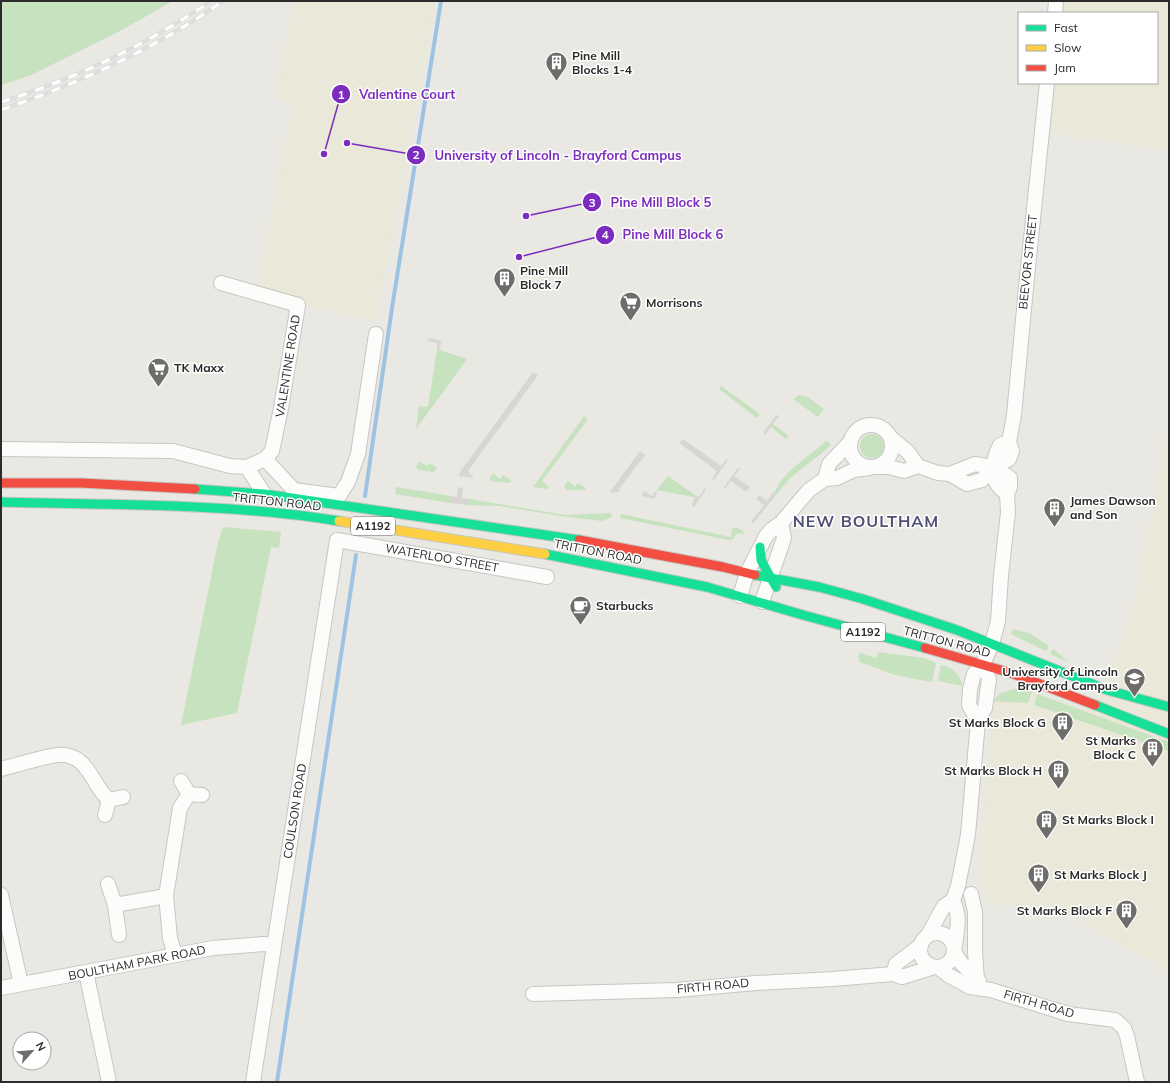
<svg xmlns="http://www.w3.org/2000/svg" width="1170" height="1083" viewBox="0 0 1170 1083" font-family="Mulish,sans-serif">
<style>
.education{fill:#eae8d8}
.green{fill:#c6e2be}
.plaza{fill:#d7d6d0}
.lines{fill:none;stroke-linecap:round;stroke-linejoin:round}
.stream{stroke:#9dc3e3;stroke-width:4}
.street-casing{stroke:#c7c6c5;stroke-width:16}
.fast-casing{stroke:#c5c5c2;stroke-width:11}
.slow-casing{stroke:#c5c5c2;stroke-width:11}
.jam-casing{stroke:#c5c5c2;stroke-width:11}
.street{stroke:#fcfcfb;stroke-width:14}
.fast{stroke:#16e098;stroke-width:9}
.slow{stroke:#ffcf43;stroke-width:9}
.jam{stroke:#f24e42;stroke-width:9}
.rail-casing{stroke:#dededf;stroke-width:4.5}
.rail{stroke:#fff;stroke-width:3;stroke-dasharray:9;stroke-linecap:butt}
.labels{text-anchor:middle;stroke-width:3;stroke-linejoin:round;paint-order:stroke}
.shield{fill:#fff;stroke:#6b6b6b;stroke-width:1}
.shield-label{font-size:11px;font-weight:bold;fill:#2b2b2b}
.poi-label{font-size:12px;font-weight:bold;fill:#2b2b2b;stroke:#fff;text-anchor:start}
.street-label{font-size:12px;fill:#2b2b2b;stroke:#fff}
.district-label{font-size:16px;font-weight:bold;letter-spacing:1px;fill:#515078;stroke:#fff}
.leader{fill:none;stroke:#7b2cbf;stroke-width:1.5}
.callout-dot{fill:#7b2cbf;stroke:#fff;stroke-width:1.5}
.mark-label{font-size:12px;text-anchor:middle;font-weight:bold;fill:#fff}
.callout-label{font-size:13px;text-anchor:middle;font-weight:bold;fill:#7b2cbf;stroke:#fff;stroke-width:3;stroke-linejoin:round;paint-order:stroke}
</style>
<rect width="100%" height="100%" fill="#e9e8e2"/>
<g class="education">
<polygon points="293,1 436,1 376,322 261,294 263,261 293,103 276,100"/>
<polygon points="1056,1 1169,1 1169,150 1042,132 1047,83 1157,83 1157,13 1055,13"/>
<polygon points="1169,424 1169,975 1156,964 1099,932 1063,909 994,904 983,897 984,804 993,712 990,705 992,701 1001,693 1018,688 1094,712 1133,611"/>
</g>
<g class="green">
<polygon points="1,1 173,1 118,32 31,75 1,85"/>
<polygon points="437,349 467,359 416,429 419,406 428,407"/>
<polygon points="721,386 760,414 757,418 719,389"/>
<polygon points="799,395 808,397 824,409 818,417 793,399"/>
<polygon points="584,416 588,419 542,481 549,487 548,489 533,487"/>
<polygon points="773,424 789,436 786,439 771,427"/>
<circle cx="872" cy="446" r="12"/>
<path d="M826,441L831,444L828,448L790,478L775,496C774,477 813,454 826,441Z"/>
<polygon points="419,461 427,466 430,463 437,468 434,472 419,470 416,467"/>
<polygon points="493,473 500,479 503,475 511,481 508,483 491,481 490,477"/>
<polygon points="668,476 698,497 698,498 657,490"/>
<polygon points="568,481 575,487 578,483 586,488 584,490 566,490 564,486"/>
<polygon points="396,487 451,496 450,503 395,494"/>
<polygon points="468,499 566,515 611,513 612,517 602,521 560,516 500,506 467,505"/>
<polygon points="621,514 731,537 732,529 736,527 744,532 743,534 739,533 734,536 734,539 729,540 620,518"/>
<polygon points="223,527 281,532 279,548 271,547 237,713 181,725 217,547"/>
<polygon points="1013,629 1029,633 1049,646 1046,651 1011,634"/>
<polygon points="1053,649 1070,663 1050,654"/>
<polygon points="878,652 924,658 936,663 932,682 895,675 860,662 858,657 860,653 876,658"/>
<path d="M941,665C953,667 959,675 963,686L938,681Z"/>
<polygon points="1018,688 1032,692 1028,703 992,701 1001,693"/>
<polygon points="1037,694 1169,742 1169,751 1034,705"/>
</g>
<g class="plaza">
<polygon points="429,338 442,341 439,350 437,349 437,343 427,341"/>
<polygon points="533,372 538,375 468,471 474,478 459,476 460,472"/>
<polygon points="776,415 779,416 765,435 764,432"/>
<polygon points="683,439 721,466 727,459 728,460 714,480 712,479 717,471 679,443"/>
<polygon points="640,451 645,455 619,489 620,492 610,492"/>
<polygon points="738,468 740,469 734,476 750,487 746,492 731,481 725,489 724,488 724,487"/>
<polygon points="458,487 463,488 462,498 468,499 467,505 450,503 451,496 457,497"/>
<polygon points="705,488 706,490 694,507 692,507 694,497 698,498"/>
<polygon points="657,490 655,499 642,496 644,491 652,496"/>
<polygon points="775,490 775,496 753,524 751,522 764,505 756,499 759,495 767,501"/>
</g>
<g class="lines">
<g class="stream">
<polyline points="365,496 392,308 441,1"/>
<polyline points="277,1082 356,555"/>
</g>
<defs>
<g id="street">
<polyline points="1055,13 1056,1"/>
<circle cx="871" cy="446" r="21"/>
<polyline points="891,438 908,452 918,466 938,473 950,474 967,484 982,480 993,467 1009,459 1012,451 1009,442 1014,415 1027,277 1047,83"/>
<polyline points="1,449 173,451 230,466 247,467 265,459 272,451 281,408 298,305 221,283"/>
<polyline points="265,459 294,490 339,496 348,482 358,454 376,334"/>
<polyline points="247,467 264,494"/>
<polyline points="878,467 889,467 904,471 918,466"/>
<polyline points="950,474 975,464 993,467 1010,478 1010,487 1007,494 1008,512 1001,576 998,621 992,644 983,664 974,674 970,689 969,705 978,721"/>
<polyline points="825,479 829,464 850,442"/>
<path d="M1007,494C1003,491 998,487 996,482C991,470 994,456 1000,445L1009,442"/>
<polyline points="740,596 747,573 766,536 771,530 781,523 809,490 825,479 837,478 854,470 870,468"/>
<polyline points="762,602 784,538 781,523"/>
<path d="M1,769C15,766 53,753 65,755C73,756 81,761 86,768C95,779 97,789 109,800"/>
<polyline points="181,781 189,794 202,795"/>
<polyline points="105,815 109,800 123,797"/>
<polyline points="108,884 115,905 119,935"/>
<polyline points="971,894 975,912 975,951 977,980"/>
<polyline points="1,895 21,984"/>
<path d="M953,900C961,920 957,926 955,946"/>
<polyline points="115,905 166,896"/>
<circle cx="937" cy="950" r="17"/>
<polyline points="928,935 944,906 953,900 958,886 968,835 978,721 985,708 989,679 983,664"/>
<polyline points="955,953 961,963 979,981"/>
<polyline points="175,955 170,938 166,896 180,808 189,794"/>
<polyline points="939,968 948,975 970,987 991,990 1068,1014 1115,1020 1124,1028 1127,1036 1137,1082"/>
<polyline points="86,972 109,1082"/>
<polyline points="893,974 896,964 921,945"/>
<polyline points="1,988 213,948 264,944 273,945"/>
<polyline points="533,994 677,990 756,983 833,979 893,974 902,977 934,967"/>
<polyline points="253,1082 337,540 547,577"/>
</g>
<g id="fast">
<polyline points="195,489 264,494 579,540"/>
<path d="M1,502C114,505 228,503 339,521"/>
<polyline points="760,547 761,560 776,587"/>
<polyline points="545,554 707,587 803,615 925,648"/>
<polyline points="755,575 819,587 863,599 957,630 1107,690 1169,707"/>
<polyline points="1095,705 1169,734"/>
</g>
<polyline id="slow" points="339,521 545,554"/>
<g id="jam">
<polyline points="1,483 81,483 195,489"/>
<polyline points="579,540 723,567 755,575"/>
<polyline points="925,648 1011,673 1095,705"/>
</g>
</defs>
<use href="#street" class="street-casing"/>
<use href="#fast" class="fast-casing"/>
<use href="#slow" class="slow-casing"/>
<use href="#jam" class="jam-casing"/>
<use href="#street" class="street"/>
<use href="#fast" class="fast"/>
<use href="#slow" class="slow"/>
<use href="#jam" class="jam"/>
<defs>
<g id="rail">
<path d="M1,102C75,79 146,45 211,1"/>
<path d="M1,110C79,83 155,49 223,1"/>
</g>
</defs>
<use href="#rail" class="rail-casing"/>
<use href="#rail" class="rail"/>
</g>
<defs>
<symbol id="building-pin" viewBox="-11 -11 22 30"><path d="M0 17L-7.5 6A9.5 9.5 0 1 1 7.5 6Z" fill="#6e6d6b" stroke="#fff"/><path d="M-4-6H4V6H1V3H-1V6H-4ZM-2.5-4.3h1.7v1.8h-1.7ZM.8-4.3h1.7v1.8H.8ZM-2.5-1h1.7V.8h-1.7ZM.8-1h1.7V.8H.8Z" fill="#fff"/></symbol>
<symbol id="supermarket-pin" viewBox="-11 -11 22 30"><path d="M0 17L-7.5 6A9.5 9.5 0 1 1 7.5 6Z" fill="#6e6d6b" stroke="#fff"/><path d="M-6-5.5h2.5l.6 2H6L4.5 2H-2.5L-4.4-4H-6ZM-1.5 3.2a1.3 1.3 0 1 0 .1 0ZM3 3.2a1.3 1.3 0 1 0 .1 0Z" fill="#fff"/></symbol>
<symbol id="cafe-pin" viewBox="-11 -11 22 30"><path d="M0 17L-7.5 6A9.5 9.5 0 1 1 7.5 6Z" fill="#6e6d6b" stroke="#fff"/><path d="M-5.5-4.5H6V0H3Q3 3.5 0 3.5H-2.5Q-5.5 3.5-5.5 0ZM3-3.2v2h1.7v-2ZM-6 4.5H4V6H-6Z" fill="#fff"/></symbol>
<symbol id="university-pin" viewBox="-11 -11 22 30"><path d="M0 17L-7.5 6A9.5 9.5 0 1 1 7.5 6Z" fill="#6e6d6b" stroke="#fff"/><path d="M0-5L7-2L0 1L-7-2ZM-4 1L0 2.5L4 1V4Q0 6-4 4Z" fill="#fff"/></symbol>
</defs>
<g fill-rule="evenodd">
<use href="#building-pin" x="544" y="50" width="25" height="34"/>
<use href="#building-pin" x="492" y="266" width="25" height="34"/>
<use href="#supermarket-pin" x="618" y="290" width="25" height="34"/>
<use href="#supermarket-pin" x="146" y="356" width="25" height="34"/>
<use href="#building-pin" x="1042" y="496" width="25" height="34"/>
<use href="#cafe-pin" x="568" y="594" width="25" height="34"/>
<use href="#university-pin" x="1122" y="666" width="25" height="34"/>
<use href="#building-pin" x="1050" y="710" width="25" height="34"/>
<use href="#building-pin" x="1140" y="736" width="25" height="34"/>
<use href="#building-pin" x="1046" y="758" width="25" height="34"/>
<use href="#building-pin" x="1034" y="808" width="25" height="34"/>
<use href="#building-pin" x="1026" y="862" width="25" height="34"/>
<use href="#building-pin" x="1114" y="898" width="25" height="34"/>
</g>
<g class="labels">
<g class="shield">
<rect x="351" y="517" width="44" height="18" rx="3"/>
<rect x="841" y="623" width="44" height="18" rx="3"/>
</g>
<g class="shield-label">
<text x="373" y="530">A1192</text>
<text x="863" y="636">A1192</text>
</g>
<g class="poi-label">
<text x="572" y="60">Pine Mill<tspan x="572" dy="14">Blocks 1-4</tspan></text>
<text x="520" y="275">Pine Mill<tspan x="520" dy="14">Block 7</tspan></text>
<text x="646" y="307">Morrisons</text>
<text x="174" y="372">TK Maxx</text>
<text x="1070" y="505">James Dawson<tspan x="1070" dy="14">and Son</tspan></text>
<text x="596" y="610">Starbucks</text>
<text x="1118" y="676" text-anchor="end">University of Lincoln<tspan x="1118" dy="14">Brayford Campus</tspan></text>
<text x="1046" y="727" text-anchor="end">St Marks Block G</text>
<text x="1136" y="745" text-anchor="end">St Marks<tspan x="1136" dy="14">Block C</tspan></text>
<text x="1042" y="775" text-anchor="end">St Marks Block H</text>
<text x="1062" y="824">St Marks Block I</text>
<text x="1054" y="879">St Marks Block J</text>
<text x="1112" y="915" text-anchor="end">St Marks Block F</text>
</g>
<g class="street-label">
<text transform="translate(1028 262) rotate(-84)" y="4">BEEVOR STREET</text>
<text transform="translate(288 366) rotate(-81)" y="4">VALENTINE ROAD</text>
<text transform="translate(277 502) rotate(6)" y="4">TRITTON ROAD</text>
<text transform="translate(598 552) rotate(11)" y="4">TRITTON ROAD</text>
<text transform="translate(442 558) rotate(10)" y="4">WATERLOO STREET</text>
<text transform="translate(947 642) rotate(15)" y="4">TRITTON ROAD</text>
<text transform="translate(295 811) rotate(-81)" y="4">COULSON ROAD</text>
<text transform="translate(137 963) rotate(-11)" y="4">BOULTHAM PARK ROAD</text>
<text transform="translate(713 986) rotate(-5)" y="4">FIRTH ROAD</text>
<text transform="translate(1039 1004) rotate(16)" y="4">FIRTH ROAD</text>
</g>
<g class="district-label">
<text x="866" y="527">NEW BOULTHAM</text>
</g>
</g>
<path class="leader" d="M324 154L341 94M347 143L416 155M526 216L592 202M519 257L605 235"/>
<g class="callout-dot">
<circle cx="324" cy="154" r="4"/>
<circle cx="347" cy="143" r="4"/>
<circle cx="526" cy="216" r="4"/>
<circle cx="519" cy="257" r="4"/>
<circle cx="341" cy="94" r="10"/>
<circle cx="416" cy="155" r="10"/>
<circle cx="592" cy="202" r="10"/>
<circle cx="605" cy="235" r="10"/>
</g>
<g class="mark-label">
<text x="341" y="99">1</text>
<text x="416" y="159">2</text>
<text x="592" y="207">3</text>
<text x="605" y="239">4</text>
</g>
<g class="callout-label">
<text x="407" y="99">Valentine Court</text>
<text x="558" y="160">University of Lincoln - Brayford Campus</text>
<text x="661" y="207">Pine Mill Block 5</text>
<text x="673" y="239">Pine Mill Block 6</text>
</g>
<rect width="1170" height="1083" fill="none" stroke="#2b2b2b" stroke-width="4"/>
<rect x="1018" y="12" width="140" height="72" fill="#ffffff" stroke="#aaaaaa"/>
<rect x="1026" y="25" width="20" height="6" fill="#16e098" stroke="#aaaaaa"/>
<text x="1054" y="32" font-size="12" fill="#2b2b2b">Fast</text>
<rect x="1026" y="45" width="20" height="6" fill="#ffcf43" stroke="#aaaaaa"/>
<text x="1054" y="52" font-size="12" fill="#2b2b2b">Slow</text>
<rect x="1026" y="65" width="20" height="6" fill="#f24e42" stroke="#aaaaaa"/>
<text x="1054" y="72" font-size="12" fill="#2b2b2b">Jam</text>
<g transform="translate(32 1051) rotate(63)"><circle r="19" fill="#ffffff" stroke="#aaaaaa"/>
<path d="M0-3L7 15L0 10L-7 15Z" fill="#6e6d6b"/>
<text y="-6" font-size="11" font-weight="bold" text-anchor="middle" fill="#2b2b2b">N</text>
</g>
</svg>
